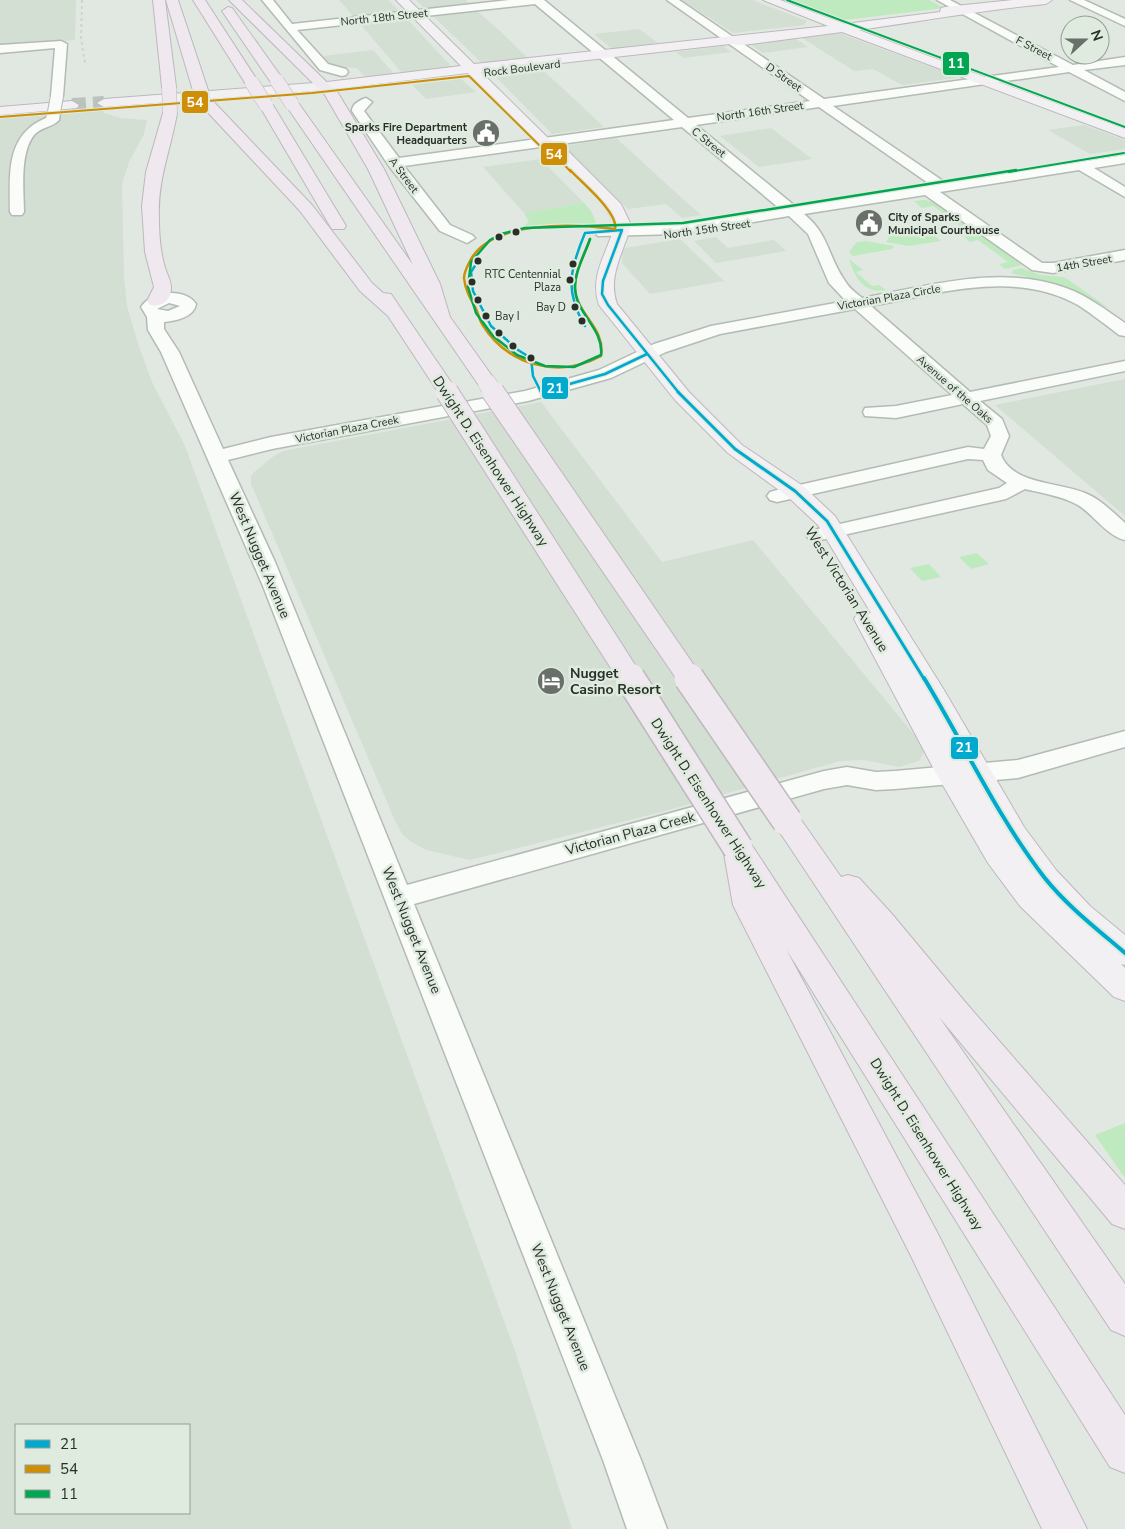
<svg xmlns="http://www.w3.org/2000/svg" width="1125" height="1529" viewBox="0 0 1125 1529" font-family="'Nunito Sans',sans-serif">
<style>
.built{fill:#d2dfd2;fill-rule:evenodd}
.green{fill:#bfe9bf}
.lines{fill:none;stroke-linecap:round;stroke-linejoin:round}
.major-tunnel{stroke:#bcc3bc;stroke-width:14;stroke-dasharray:14 7;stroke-linecap:butt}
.minor-casing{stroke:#b4bab4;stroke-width:3}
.major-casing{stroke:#bcb8bd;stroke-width:2}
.highway-casing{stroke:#bcb8bd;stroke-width:2}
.minor{fill:#fafcfa;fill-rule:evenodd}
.major{fill:#f3f0f4;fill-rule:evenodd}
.highway{fill:#efe8ef;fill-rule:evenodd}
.rail{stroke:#d1d3d1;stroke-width:2;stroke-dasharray:3 3;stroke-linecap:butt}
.minor-bridge-casing{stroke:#b4bab4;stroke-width:14;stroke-linecap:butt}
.highway-bridge-far3-casing{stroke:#bcb8bd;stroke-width:15;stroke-linecap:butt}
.highway-bridge-far2-casing{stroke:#bcb8bd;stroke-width:19;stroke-linecap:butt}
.highway-bridge-far1-casing{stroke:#bcb8bd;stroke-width:24;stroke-linecap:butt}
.highway-bridge-casing{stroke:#bcb8bd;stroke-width:32;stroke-linecap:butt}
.minor-bridge{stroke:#fafcfa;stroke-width:12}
.highway-bridge-far3{stroke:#efe8ef;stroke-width:14}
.highway-bridge-far2{stroke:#efe8ef;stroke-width:18}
.highway-bridge-far1{stroke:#efe8ef;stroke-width:22}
.highway-bridge{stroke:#efe8ef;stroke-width:29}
.bus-1-far2-casing{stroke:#deebde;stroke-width:5}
.bus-1-far1-casing{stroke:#deebde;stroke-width:6}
.bus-1-casing{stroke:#deebde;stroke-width:8}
.bus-2-far1-casing{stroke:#deebde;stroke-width:4}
.bus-2-casing{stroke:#deebde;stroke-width:5}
.bus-3-far1-casing{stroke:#deebde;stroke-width:4}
.bus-3-casing{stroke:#deebde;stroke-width:5}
.bus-1-far2{stroke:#00a9ce;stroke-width:2.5}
.bus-1-far1{stroke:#00a9ce;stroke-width:3}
.bus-1{stroke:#00a9ce;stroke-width:4}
.bus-2-far1{stroke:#ce8e08;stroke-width:2}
.bus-2{stroke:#ce8e08;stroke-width:2.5}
.bus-3-far1{stroke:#00a651;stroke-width:2}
.bus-3{stroke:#00a651;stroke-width:2.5}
.bus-dot{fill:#292e29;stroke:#deebde;stroke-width:2}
.labels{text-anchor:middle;stroke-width:5;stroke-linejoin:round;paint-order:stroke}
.far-street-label{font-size:11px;fill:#292e29;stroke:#deebde}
.far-poi-label{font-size:11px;font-weight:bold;fill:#292e29;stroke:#deebde;text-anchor:end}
.far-bus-label{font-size:11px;fill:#292e29;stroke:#deebde;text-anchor:end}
.street-label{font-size:14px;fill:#292e29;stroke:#deebde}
.poi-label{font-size:14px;font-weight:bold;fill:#292e29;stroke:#deebde;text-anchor:start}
.line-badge{stroke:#deebde;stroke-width:2}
.badge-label{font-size:14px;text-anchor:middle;font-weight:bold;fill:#fff}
</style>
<rect width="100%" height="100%" fill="#e1e8e1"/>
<g class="built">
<polygon points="0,0 76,0 75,40 0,45"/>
<polygon points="339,0 388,0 399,11 354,17"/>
<polygon points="416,0 466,0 469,4 425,9"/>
<polygon points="682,0 752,0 807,21 804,25 797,26 733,33"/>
<polygon points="477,11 500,31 529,59 482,63 433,16"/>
<polygon points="401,19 407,19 451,66 446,69 404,75 360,24"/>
<polygon points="639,29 658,43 612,49 594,34"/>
<polygon points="836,32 956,76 955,78 902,85 873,69 854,71 799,36"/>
<polygon points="793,37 808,47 763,53 748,43"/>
<polygon points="723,46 731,52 684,58 676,52"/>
<polygon points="373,50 396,76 366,78 357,68 331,66 323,56"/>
<polygon points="541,69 556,82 604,127 552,134 495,76"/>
<polygon points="461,79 476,92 426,99 412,85"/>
<path d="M103,108L104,113L121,118L147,120L144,134L129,162L122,184L124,278L127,306L139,347L152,382L185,446L515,1351L572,1529H0V116ZM16,1425H189V1513H16Z"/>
<polygon points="1084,125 1125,140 1125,149 1090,154 1048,130"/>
<polygon points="771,128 812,159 759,167 720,136"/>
<polygon points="616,138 685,201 701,215 682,218 666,204 628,209 564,146"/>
<polygon points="541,159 584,203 524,213 483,167"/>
<polygon points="716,237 728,248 774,240 786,251 716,263 694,241"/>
<polygon points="680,239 724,281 650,294 622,263 623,251 625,248"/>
<polygon points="1125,379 1125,516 995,405"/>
<polygon points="541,402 662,562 753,540 926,749 919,761 899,767 864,760 840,761 665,811 470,860 426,850 412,842 403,835 396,823 251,484 251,477 253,473 274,456 283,451"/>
</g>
<g class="green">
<polygon points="779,0 929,0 944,8 837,21"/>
<polygon points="924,200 935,202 1022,265 1005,269 999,264 1008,262 978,240 970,242 964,237 972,235 933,206 922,208 914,201"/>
<polygon points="584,203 591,211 596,222 594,224 521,228 529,222 524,213"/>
<polygon points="907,226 926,229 941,241 909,246 886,242 889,237 886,236 890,231 887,229"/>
<polygon points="866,241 894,246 892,249 853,256 849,252 857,242"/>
<path d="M849,259L863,270L856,272L872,286L879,285L886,290C864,294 855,278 849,259Z"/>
<polygon points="1022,268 1040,275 1064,277 1110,309 1065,286 1011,273 1013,270"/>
<polygon points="977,553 989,564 971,569 959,557"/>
<polygon points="929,564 941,577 922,581 910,568"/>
<polygon points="1125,1123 1125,1178 1095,1135"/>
</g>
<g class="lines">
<polyline class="major-tunnel" points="72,105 104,103"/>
<defs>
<g id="minor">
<path d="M262,0H273L292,24L509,0H544L688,118L810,101L667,0H679L824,99L1059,67L937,0H950L1073,65L1125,57V65L1084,70L1125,92V101L1069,72L833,106L946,183L1125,155V163L1094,168L1125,187V197L1079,170L940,192L1042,263H1053L1125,250V260L1053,273L1032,270L925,195L804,214C829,234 828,257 845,281C849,288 856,293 862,298C929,286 999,264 1066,288C1088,296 1106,310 1125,323V336L1119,335C1106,325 1092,314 1078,305C1014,269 938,294 871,306L970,392L1125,361V371L980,401L1002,419L1009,436L1001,455C1013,485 1059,482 1085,493C1100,499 1113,512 1125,523V540C1107,536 1094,515 1078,505C1062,496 1042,493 1025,489L1006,499L816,541L809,539L806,535L809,531L999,488L1007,483L988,470L983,460L968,459L777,502L770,500L767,496L770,492L777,490L968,447L984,449L991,436L987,425L963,404L896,418L865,416L863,412L865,408L896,406L952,395L855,309L720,334L666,352L611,378L528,401L272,449L228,460L275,562L407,885L824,771L847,767L876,772L895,771L1018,760L1125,731V747L1018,778L895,789L876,790L847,785L824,789L414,904L641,1460L667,1529H627L603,1460L263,586L161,352L148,330L147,317L141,307C151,291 185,287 196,304C194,317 176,321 164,322V329L179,352L223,449L271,437L525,391L599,370L654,344L711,326L846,301L829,283L808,234L789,216L680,234L598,236L595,233L598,230L622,225L680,224L780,209L682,127L404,166L450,225L472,235L475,238L467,243L440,231L389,166L352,111C352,104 360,100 366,98L372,102L364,111L399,158L674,120L535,4L297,30L328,64L346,69L348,72L346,75L342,76L320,70ZM819,107L931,185L795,206L696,125ZM169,303L180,306L168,311L157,309Z"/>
<polygon points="1070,0 1084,0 1125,19 1125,26"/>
<polygon points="61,41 67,44 63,96 57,100 51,96 55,48 0,53 0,45"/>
<path d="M54,108L60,112L59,120C53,127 42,127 35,134C19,152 24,190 24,212L22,215H12L10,212C10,174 5,135 46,118L49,109Z"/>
</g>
<g id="major">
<path d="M396,0H409L474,64L828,26L763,0H780L845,24L940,12L941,8L945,7L1013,0H1052L1046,4C983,10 922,21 859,30L1125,129V138L842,32L743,45L730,44L481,72L549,139L562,145L621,204L631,225C624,252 607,276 617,304L689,392L742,445L803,486L835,516L944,690L1024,827L1056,870L1090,906L1125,935V965L1121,964L1125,968V1001L1114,997L1020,906L988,863L937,775L854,619L857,614L871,613L818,525L787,496L728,453L675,400L599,305C589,276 607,253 615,225C604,201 563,156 539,145L468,73L327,90L104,107L97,103L104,99L327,82L461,66ZM914,683L918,690L986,810Z"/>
<polygon points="72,101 79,105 77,108 0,115 0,107"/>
</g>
<g id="highway">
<polygon points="153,0 165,0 176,87 169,91 162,87"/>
<polygon points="166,0 178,0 211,99 312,205 372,283 383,293 391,294 457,391 454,395 440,395 388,316 360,291 300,211 200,104 194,94"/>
<polygon points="193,0 205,0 259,83 257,86 247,86"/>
<polygon points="229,0 242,0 338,93 384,169 440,284 450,317 497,383 494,387 480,387 285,104 292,100 297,101 413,265 368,169 325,95"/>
<polygon points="228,7 232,8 282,78 284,81 282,84 272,84 222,11"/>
<polygon points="266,101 273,105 346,226 344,229 332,229 330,226 259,105"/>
<path d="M170,109L177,113C171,149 157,181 159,218C159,234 160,249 164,264C166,273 172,281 171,290C170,302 160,307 150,305L147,301L154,287L145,252L142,206L146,172L163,113Z"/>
<polygon points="787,811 797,814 841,877 848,875 859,878 892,914 966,1003 1125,1185 1125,1229 1112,1224 939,1017 1125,1284 1125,1336 1111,1330 777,828 773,821 777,814"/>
<polygon points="738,837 748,840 755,850 1125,1415 1125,1473 1110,1467 786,949 937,1232 1087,1529 1042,1529 911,1256 733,905 723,848 728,840"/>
</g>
</defs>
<use href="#minor" class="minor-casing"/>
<use href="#major" class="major-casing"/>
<use href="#highway" class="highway-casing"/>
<use href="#minor" class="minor"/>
<use href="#major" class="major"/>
<use href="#highway" class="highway"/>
<polyline class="rail" points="82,0 81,38 85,63"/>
<defs>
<polyline id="minor-bridge" points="54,112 57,96"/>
<g id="highway-bridge-far3">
<polyline points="277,81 292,104"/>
<polyline points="252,83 266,105"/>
<polyline points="169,87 170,113"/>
</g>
<g id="highway-bridge-far2">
<polyline points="487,383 494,393"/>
<polyline points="447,391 448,393"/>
</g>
<g id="highway-bridge-far1">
<polyline points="447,392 631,679"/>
<polyline points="493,392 690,679"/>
</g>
<g id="highway-bridge">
<polyline points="630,678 738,848"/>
<polyline points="689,678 787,821"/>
</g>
</defs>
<use href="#minor-bridge" class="minor-bridge-casing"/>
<use href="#highway-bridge-far3" class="highway-bridge-far3-casing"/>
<use href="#highway-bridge-far2" class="highway-bridge-far2-casing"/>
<use href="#highway-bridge-far1" class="highway-bridge-far1-casing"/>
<use href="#highway-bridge" class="highway-bridge-casing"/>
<use href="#minor-bridge" class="minor-bridge"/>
<use href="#highway-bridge-far3" class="highway-bridge-far3"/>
<use href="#highway-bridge-far2" class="highway-bridge-far2"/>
<use href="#highway-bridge-far1" class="highway-bridge-far1"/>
<use href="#highway-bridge" class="highway-bridge"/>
<defs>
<g id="bus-1-far2">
<polyline points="478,261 471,272 473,291 491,326 518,350 531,358 533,376 541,392 605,374 647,354"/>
<path d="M585,326C564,291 570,269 585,233L622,230L603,281L602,294L608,305L679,393"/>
</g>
<polyline id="bus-1-far1" points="678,392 735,449 795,491 827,521 924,679"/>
<path id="bus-1" d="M924,678C964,744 997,816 1044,877C1067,906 1097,929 1125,953"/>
<polyline id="bus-2-far1" points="0,117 312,93 469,76 540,146 553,153 571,172"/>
<path id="bus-2" d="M570,170C581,182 619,213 615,229C577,224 491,219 470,261C467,267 464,272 464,278C465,289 470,298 475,307C478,312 479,319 482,324C508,366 559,379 601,356C606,328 576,314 575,288C574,272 585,254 590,239"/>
<g id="bus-3-far1">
<polyline points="787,0 1125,127"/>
<polyline points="1009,172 1124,153"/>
</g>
<path id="bus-3" d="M590,239C585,254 575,271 575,287C575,314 604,328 601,355L574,367L545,366L517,355L493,336L476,313L468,287L471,262L490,240L501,234L525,228L683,223L1016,170"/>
</defs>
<use href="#bus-1-far2" class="bus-1-far2-casing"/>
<use href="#bus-1-far1" class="bus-1-far1-casing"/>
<use href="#bus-1" class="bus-1-casing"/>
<use href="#bus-2-far1" class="bus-2-far1-casing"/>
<use href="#bus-2" class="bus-2-casing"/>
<use href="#bus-3-far1" class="bus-3-far1-casing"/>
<use href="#bus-3" class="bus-3-casing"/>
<use href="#bus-1-far2" class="bus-1-far2"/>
<use href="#bus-1-far1" class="bus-1-far1"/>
<use href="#bus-1" class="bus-1"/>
<use href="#bus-2-far1" class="bus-2-far1"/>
<use href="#bus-2" class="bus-2"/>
<use href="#bus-3-far1" class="bus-3-far1"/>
<use href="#bus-3" class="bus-3"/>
</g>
<defs>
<symbol id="civic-disc" viewBox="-11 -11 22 22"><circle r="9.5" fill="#696f69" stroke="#deebde"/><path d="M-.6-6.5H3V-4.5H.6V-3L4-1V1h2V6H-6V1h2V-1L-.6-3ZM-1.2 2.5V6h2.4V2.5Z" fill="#fff"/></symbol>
<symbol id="hotel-disc" viewBox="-11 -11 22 22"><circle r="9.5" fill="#696f69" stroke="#deebde"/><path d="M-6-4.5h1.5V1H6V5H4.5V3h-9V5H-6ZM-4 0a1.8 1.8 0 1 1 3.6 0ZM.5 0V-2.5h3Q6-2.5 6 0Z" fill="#fff"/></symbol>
</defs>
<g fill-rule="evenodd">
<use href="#civic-disc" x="470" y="117" width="32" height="32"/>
<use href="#civic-disc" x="853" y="207" width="32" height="32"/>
<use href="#hotel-disc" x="535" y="665" width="32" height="32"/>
</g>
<g class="bus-dot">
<circle cx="516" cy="232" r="4.5"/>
<circle cx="499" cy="237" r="4.5"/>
<circle cx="478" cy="261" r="4.5"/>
<circle cx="573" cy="264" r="4.5"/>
<circle cx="570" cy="280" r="4.5"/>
<circle cx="472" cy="282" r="4.5"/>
<circle cx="478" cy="300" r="4.5"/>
<circle cx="575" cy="307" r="4.5"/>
<circle cx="486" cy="316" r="4.5"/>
<circle cx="582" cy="321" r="4.5"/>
<circle cx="499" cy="333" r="4.5"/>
<circle cx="513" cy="346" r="4.5"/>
<circle cx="531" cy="358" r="4.5"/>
</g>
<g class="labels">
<g class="far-street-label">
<text transform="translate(384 17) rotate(-6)" y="4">North 18th Street</text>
<text transform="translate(1034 48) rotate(28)" y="4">F Street</text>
<text transform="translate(522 68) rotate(-7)" y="4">Rock Boulevard</text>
<text transform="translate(784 77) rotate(35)" y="4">D Street</text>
<text transform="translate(760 111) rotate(-8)" y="4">North 16th Street</text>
<text transform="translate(709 142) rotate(39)" y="4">C Street</text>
<text transform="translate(404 175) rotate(53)" y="4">A Street</text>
<text transform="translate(707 229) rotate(-8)" y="4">North 15th Street</text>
<text transform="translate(1084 263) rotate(-10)" y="4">14th Street</text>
<text transform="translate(889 297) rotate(-10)" y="4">Victorian Plaza Circle</text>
<text transform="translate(955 389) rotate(41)" y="4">Avenue of the Oaks</text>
<text transform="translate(347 429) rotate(-11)" y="4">Victorian Plaza Creek</text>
</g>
<g class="far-poi-label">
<text x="467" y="131">Sparks Fire Department<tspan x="467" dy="13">Headquarters</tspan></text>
<text x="888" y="221" text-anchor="start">City of Sparks<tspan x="888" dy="13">Municipal Courthouse</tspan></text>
</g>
<g class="far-bus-label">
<text x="561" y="278">RTC Centennial<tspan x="561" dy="13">Plaza</tspan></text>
<text x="566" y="311">Bay D</text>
<text x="495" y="320" text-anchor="start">Bay I</text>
</g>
<g class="street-label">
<text transform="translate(491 461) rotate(57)" y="5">Dwight D. Eisenhower Highway</text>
<text transform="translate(260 555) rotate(67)" y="5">West Nugget Avenue</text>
<text transform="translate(847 589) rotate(58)" y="5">West Victorian Avenue</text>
<text transform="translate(709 803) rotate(57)" y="5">Dwight D. Eisenhower Highway</text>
<text transform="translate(630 833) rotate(-15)" y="5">Victorian Plaza Creek</text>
<text transform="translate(412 930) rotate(68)" y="5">West Nugget Avenue</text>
<text transform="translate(927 1144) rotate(58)" y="5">Dwight D. Eisenhower Highway</text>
<text transform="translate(561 1307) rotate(68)" y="5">West Nugget Avenue</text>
</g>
<g class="poi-label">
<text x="570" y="678">Nugget<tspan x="570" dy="16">Casino Resort</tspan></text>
</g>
</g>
<g class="line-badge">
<rect x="942" y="51" width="28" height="25" rx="5" fill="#00a651"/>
<rect x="181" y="90" width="28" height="24" rx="5" fill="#ce8e08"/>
<rect x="540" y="142" width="28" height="24" rx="5" fill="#ce8e08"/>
<rect x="541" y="376" width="28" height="24" rx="5" fill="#00a9ce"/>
<rect x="950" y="736" width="29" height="24" rx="5" fill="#00a9ce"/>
</g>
<g class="badge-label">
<text x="956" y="68">11</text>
<text x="195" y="107">54</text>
<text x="554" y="159">54</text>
<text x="555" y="393">21</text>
<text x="964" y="752">21</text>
</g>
<rect x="15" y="1424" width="175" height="90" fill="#deebde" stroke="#969f96"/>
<rect x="25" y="1440" width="25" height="8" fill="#00a9ce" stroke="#969f96"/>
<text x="60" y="1449" font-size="15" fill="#292e29">21</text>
<rect x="25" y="1465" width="25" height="8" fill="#ce8e08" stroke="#969f96"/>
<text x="60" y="1474" font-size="15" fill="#292e29">54</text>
<rect x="25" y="1490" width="25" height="8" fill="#00a651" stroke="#969f96"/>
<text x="60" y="1499" font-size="15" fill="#292e29">11</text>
<g transform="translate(1085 40) rotate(69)"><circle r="24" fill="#deebde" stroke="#969f96"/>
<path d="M0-4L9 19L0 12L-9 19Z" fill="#696f69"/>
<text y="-8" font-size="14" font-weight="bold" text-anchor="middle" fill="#292e29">N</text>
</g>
</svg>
